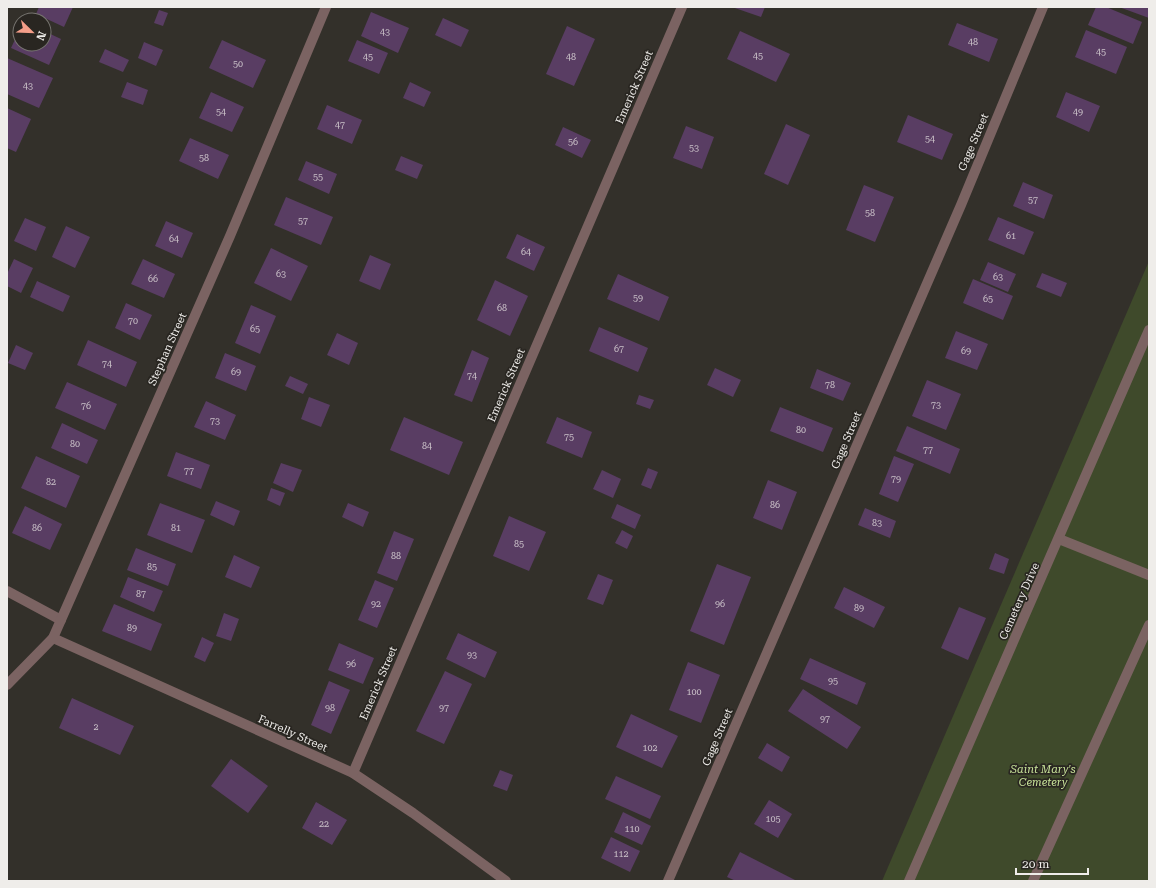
<svg xmlns="http://www.w3.org/2000/svg" width="1156" height="888" viewBox="0 0 1156 888" font-family="'Roboto Serif',serif">
<style>
.green{fill:#3f4a2b}
.building{fill:#593d63}
.lines{fill:none;stroke-linecap:round;stroke-linejoin:round}
.minor{stroke:#7b6362;stroke-width:10}
.labels{text-anchor:middle;stroke-width:3.5;stroke-linejoin:round;paint-order:stroke}
.number-label{font-size:9px;fill:#cac1c8}
.street-label{font-size:11px;fill:#efedea;stroke:#292621}
.park-label{font-size:11px;font-style:italic;fill:#c9e49a;stroke:#292621}
</style>
<rect width="100%" height="100%" fill="#33302a"/>
<polygon class="green" points="1149,261 1149,881 882,881"/>
<g class="building">
<polygon points="39,7 73,7 64,27 36,14"/>
<polygon points="732,7 765,7 761,17"/>
<polygon points="1096,7 1106,7 1142,22 1133,44 1088,25"/>
<polygon points="1119,7 1149,7 1149,18"/>
<polygon points="159,10 168,13 163,26 154,23"/>
<polygon points="371,12 409,28 398,53 361,36"/>
<polygon points="443,18 469,30 461,47 435,35"/>
<polygon points="957,23 998,39 989,62 948,45"/>
<polygon points="567,26 595,39 574,86 546,74"/>
<polygon points="20,29 20,44 44,44 44,31 61,39 49,65 11,48"/>
<polygon points="1086,30 1127,47 1116,74 1075,57"/>
<polygon points="740,31 790,54 776,82 727,59"/>
<polygon points="222,40 266,60 253,88 209,68"/>
<polygon points="357,40 388,53 379,74 348,61"/>
<polygon points="144,42 163,50 156,66 138,58"/>
<polygon points="105,49 129,60 123,72 99,62"/>
<polygon points="7,58 53,78 39,108 7,94"/>
<polygon points="127,82 148,90 143,105 121,97"/>
<polygon points="410,82 431,92 424,107 403,98"/>
<polygon points="211,92 244,107 232,132 199,118"/>
<polygon points="1066,92 1100,106 1089,132 1056,117"/>
<polygon points="327,105 362,120 352,144 317,129"/>
<polygon points="7,108 31,119 16,152 7,148"/>
<polygon points="908,115 953,134 942,160 897,142"/>
<polygon points="786,124 810,135 788,185 764,174"/>
<polygon points="686,126 714,137 702,169 673,158"/>
<polygon points="563,127 591,140 582,158 555,145"/>
<polygon points="190,138 229,155 218,179 179,161"/>
<polygon points="401,156 423,165 417,179 395,170"/>
<polygon points="306,161 337,174 329,194 298,180"/>
<polygon points="1023,182 1053,195 1044,219 1013,206"/>
<polygon points="864,185 894,197 875,242 846,230"/>
<polygon points="286,197 333,217 321,245 274,225"/>
<polygon points="998,217 1034,232 1024,255 988,240"/>
<polygon points="25,218 46,227 36,251 14,241"/>
<polygon points="166,221 193,233 182,258 155,246"/>
<polygon points="66,226 90,237 75,268 52,257"/>
<polygon points="517,234 545,247 534,271 506,258"/>
<polygon points="271,248 308,266 291,301 254,283"/>
<polygon points="370,255 391,264 380,290 359,281"/>
<polygon points="14,259 33,268 21,293 7,286 7,274"/>
<polygon points="143,259 175,274 164,298 131,284"/>
<polygon points="988,262 1016,274 1008,292 980,280"/>
<polygon points="1042,273 1067,283 1061,297 1036,287"/>
<polygon points="618,274 669,297 659,321 607,299"/>
<polygon points="973,279 1013,296 1003,320 963,303"/>
<polygon points="495,280 528,296 510,336 477,320"/>
<polygon points="37,281 70,296 63,312 30,297"/>
<polygon points="126,303 152,315 140,340 115,328"/>
<polygon points="251,305 276,316 260,354 235,343"/>
<polygon points="599,327 648,348 638,372 589,351"/>
<polygon points="956,331 988,344 977,370 945,358"/>
<polygon points="337,333 358,343 349,365 327,355"/>
<polygon points="88,340 137,362 126,387 77,365"/>
<polygon points="16,345 33,353 25,370 8,363"/>
<polygon points="472,350 489,358 472,402 454,395"/>
<polygon points="225,353 256,366 246,391 215,378"/>
<polygon points="715,368 741,380 733,397 707,385"/>
<polygon points="817,369 851,383 843,401 810,388"/>
<polygon points="290,376 308,384 303,394 285,386"/>
<polygon points="927,380 961,394 946,430 912,416"/>
<polygon points="67,382 117,404 105,430 55,408"/>
<polygon points="639,395 654,400 650,409 636,404"/>
<polygon points="309,397 330,405 321,427 301,419"/>
<polygon points="206,401 236,415 225,440 194,427"/>
<polygon points="780,407 833,428 823,452 770,431"/>
<polygon points="404,417 463,442 449,475 390,450"/>
<polygon points="557,417 592,432 582,458 546,443"/>
<polygon points="62,423 98,440 87,464 51,448"/>
<polygon points="907,426 960,449 950,474 896,451"/>
<polygon points="176,452 210,465 201,489 167,476"/>
<polygon points="36,456 80,476 66,508 21,488"/>
<polygon points="894,456 914,464 898,502 879,494"/>
<polygon points="281,463 302,470 293,492 273,483"/>
<polygon points="648,468 658,472 651,489 641,485"/>
<polygon points="602,470 621,479 613,498 593,489"/>
<polygon points="768,480 797,492 782,530 753,518"/>
<polygon points="271,488 285,493 280,506 267,500"/>
<polygon points="216,501 240,511 234,526 210,515"/>
<polygon points="160,503 205,520 192,553 147,535"/>
<polygon points="348,503 369,512 363,527 342,517"/>
<polygon points="617,504 641,515 635,529 611,518"/>
<polygon points="25,506 62,524 50,550 12,533"/>
<polygon points="865,508 896,521 890,538 858,525"/>
<polygon points="509,516 546,532 529,571 493,556"/>
<polygon points="622,530 633,536 627,549 615,543"/>
<polygon points="394,531 414,539 397,581 377,573"/>
<polygon points="136,548 176,564 168,586 127,570"/>
<polygon points="995,553 1009,559 1004,574 989,569"/>
<polygon points="234,555 260,567 251,588 225,577"/>
<polygon points="717,564 751,577 724,645 690,631"/>
<polygon points="598,574 613,580 603,605 587,599"/>
<polygon points="128,577 163,591 154,612 120,597"/>
<polygon points="375,580 394,588 377,628 358,620"/>
<polygon points="844,587 885,607 874,628 834,608"/>
<polygon points="114,604 162,624 151,651 102,631"/>
<polygon points="959,607 986,618 968,660 941,648"/>
<polygon points="224,613 239,619 231,641 216,636"/>
<polygon points="458,633 497,652 485,678 446,659"/>
<polygon points="202,637 214,643 205,662 194,657"/>
<polygon points="339,643 374,658 363,684 328,670"/>
<polygon points="810,658 866,683 857,705 800,679"/>
<polygon points="688,662 720,675 701,723 669,710"/>
<polygon points="445,671 472,684 444,744 416,731"/>
<polygon points="329,681 350,690 331,734 311,725"/>
<polygon points="803,689 861,727 847,749 788,711"/>
<polygon points="72,698 134,726 120,755 59,728"/>
<polygon points="631,714 678,736 662,768 616,747"/>
<polygon points="767,743 790,757 782,772 758,758"/>
<polygon points="231,759 268,786 248,813 211,786"/>
<polygon points="500,770 513,775 507,791 493,786"/>
<polygon points="616,776 661,796 650,819 605,799"/>
<polygon points="769,800 792,814 778,838 754,824"/>
<polygon points="316,802 347,820 332,845 302,828"/>
<polygon points="623,812 651,826 642,845 614,832"/>
<polygon points="611,837 640,851 630,872 601,858"/>
<polygon points="740,852 797,881 736,881 727,877"/>
</g>
<g class="lines">
<g class="minor">
<polyline points="1059,539 1149,575"/>
<polyline points="7,591 61,620"/>
<polyline points="53,638 353,773 413,813 506,881"/>
<polyline points="7,685 53,638 230,236 326,7"/>
<polyline points="353,773 682,7"/>
<polyline points="668,881 961,205 1043,7"/>
<polyline points="909,881 1149,330"/>
<polyline points="1033,881 1149,625"/>
</g>
</g>
<g class="labels">
<g class="number-label">
<text x="385" y="35">43</text>
<text x="973" y="45">48</text>
<text x="1101" y="55">45</text>
<text x="758" y="59">45</text>
<text x="368" y="60">45</text>
<text x="571" y="60">48</text>
<text x="238" y="67">50</text>
<text x="28" y="89">43</text>
<text x="221" y="115">54</text>
<text x="1078" y="115">49</text>
<text x="340" y="128">47</text>
<text x="930" y="142">54</text>
<text x="573" y="145">56</text>
<text x="694" y="151">53</text>
<text x="204" y="161">58</text>
<text x="318" y="180">55</text>
<text x="1033" y="203">57</text>
<text x="870" y="216">58</text>
<text x="303" y="224">57</text>
<text x="1011" y="239">61</text>
<text x="174" y="242">64</text>
<text x="526" y="255">64</text>
<text x="281" y="277">63</text>
<text x="998" y="280">63</text>
<text x="153" y="282">66</text>
<text x="638" y="301">59</text>
<text x="988" y="302">65</text>
<text x="502" y="311">68</text>
<text x="133" y="324">70</text>
<text x="255" y="332">65</text>
<text x="619" y="352">67</text>
<text x="966" y="354">69</text>
<text x="107" y="367">74</text>
<text x="236" y="375">69</text>
<text x="472" y="379">74</text>
<text x="830" y="388">78</text>
<text x="936" y="408">73</text>
<text x="86" y="409">76</text>
<text x="215" y="424">73</text>
<text x="801" y="433">80</text>
<text x="569" y="440">75</text>
<text x="75" y="447">80</text>
<text x="427" y="449">84</text>
<text x="928" y="453">77</text>
<text x="189" y="474">77</text>
<text x="896" y="482">79</text>
<text x="51" y="485">82</text>
<text x="775" y="508">86</text>
<text x="877" y="526">83</text>
<text x="37" y="531">86</text>
<text x="176" y="531">81</text>
<text x="519" y="547">85</text>
<text x="396" y="559">88</text>
<text x="152" y="570">85</text>
<text x="141" y="597">87</text>
<text x="376" y="607">92</text>
<text x="720" y="607">96</text>
<text x="859" y="611">89</text>
<text x="132" y="631">89</text>
<text x="472" y="658">93</text>
<text x="351" y="667">96</text>
<text x="833" y="684">95</text>
<text x="694" y="695">100</text>
<text x="330" y="711">98</text>
<text x="444" y="711">97</text>
<text x="825" y="722">97</text>
<text x="96" y="730">2</text>
<text x="650" y="751">102</text>
<text x="773" y="822">105</text>
<text x="324" y="827">22</text>
<text x="632" y="832">110</text>
<text x="621" y="857">112</text>
</g>
<g class="street-label">
<text transform="translate(634 87) rotate(-67)" y="4">Emerick Street</text>
<text transform="translate(973 142) rotate(-67)" y="4">Gage Street</text>
<text transform="translate(167 349) rotate(-66)" y="4">Stephan Street</text>
<text transform="translate(506 385) rotate(-67)" y="4">Emerick Street</text>
<text transform="translate(846 440) rotate(-67)" y="4">Gage Street</text>
<text transform="translate(1019 601) rotate(-66)" y="4">Cemetery Drive</text>
<text transform="translate(378 683) rotate(-67)" y="4">Emerick Street</text>
<text transform="translate(293 733) rotate(24)" y="4">Farrelly Street</text>
<text transform="translate(717 737) rotate(-67)" y="4">Gage Street</text>
</g>
<g class="park-label">
<text x="1043" y="773">Saint Mary's<tspan x="1043" dy="13">Cemetery</tspan></text>
</g>
</g>
<rect width="1156" height="888" fill="none" stroke="#efedea" stroke-width="16"/>
<g transform="translate(32 32) rotate(113)"><circle r="19" fill="#292621" stroke="#787671"/>
<path d="M0-3L7 15L0 10L-7 15Z" fill="#f49e89"/>
<text y="-6" font-size="11" font-weight="bold" text-anchor="middle" fill="#efedea">N</text>
</g>
<path d="M1016 868v6h72v-6" fill="none" stroke="#efedea" stroke-width="2"/>
<text x="1022" y="868" font-size="12" fill="#efedea" stroke="#292621" stroke-width="3" paint-order="stroke">20 m</text>
</svg>
